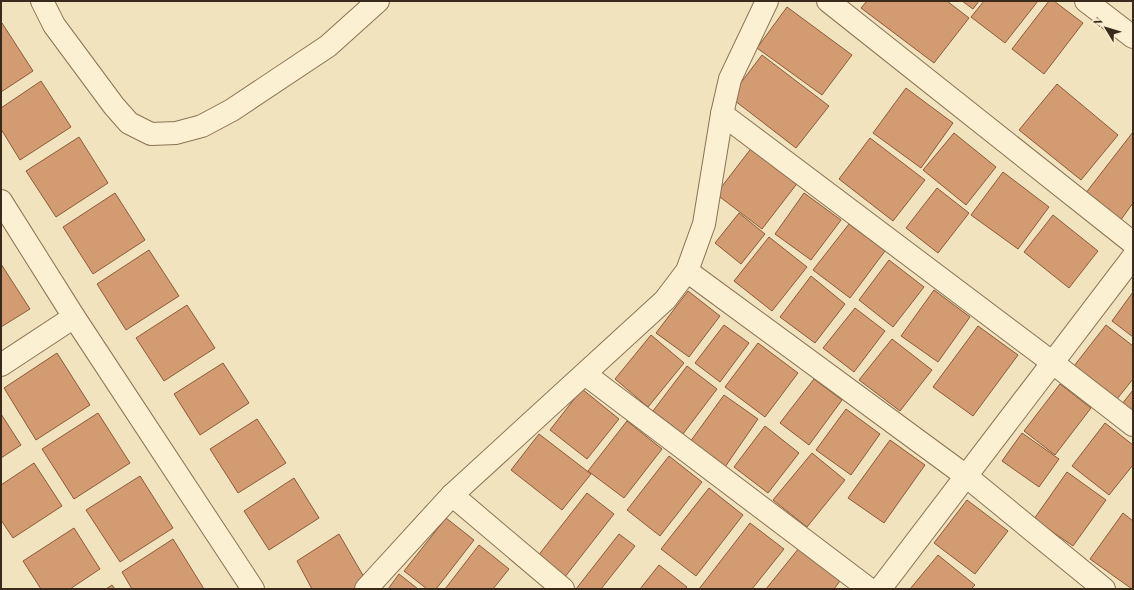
<svg xmlns="http://www.w3.org/2000/svg" width="1134" height="590" viewBox="0 0 1134 590" font-family="'Playfair Display',serif">
<style>
.building{fill:#d39b71;stroke:#8c5b39}
.lines{fill:none;stroke-linecap:round;stroke-linejoin:round}
.street-casing{stroke:#8b7355;stroke-width:24}
.street{stroke:#fcf0d2;stroke-width:22}
</style>
<rect width="100%" height="100%" fill="#f1e3be"/>
<g class="building">
<polygon points="867,1 947,1 969,18 934,63 861,8"/>
<polygon points="962,1 979,1 973,9"/>
<polygon points="984,1 1038,1 1005,43 971,17"/>
<polygon points="1049,1 1054,1 1083,23 1044,74 1012,49"/>
<polygon points="787,7 852,55 822,95 757,48"/>
<polygon points="2,23 33,71 1,92 1,24"/>
<polygon points="762,55 829,106 796,148 730,97"/>
<polygon points="41,81 71,127 20,160 1,129 1,108"/>
<polygon points="1057,84 1118,135 1081,180 1019,130"/>
<polygon points="906,88 953,123 921,168 873,133"/>
<polygon points="1133,132 1133,203 1120,221 1085,194"/>
<polygon points="954,133 996,167 966,205 923,170"/>
<polygon points="79,137 108,183 56,217 26,171"/>
<polygon points="870,138 925,180 893,221 839,179"/>
<polygon points="753,146 799,181 762,229 716,194"/>
<polygon points="1003,172 1049,207 1018,249 971,215"/>
<polygon points="937,188 969,213 938,253 906,228"/>
<polygon points="115,193 145,240 93,274 63,227"/>
<polygon points="804,193 841,220 811,260 775,234"/>
<polygon points="739,213 765,234 741,264 715,243"/>
<polygon points="1053,215 1098,251 1069,288 1024,252"/>
<polygon points="849,224 885,251 850,298 813,270"/>
<polygon points="769,237 807,267 772,311 734,281"/>
<polygon points="149,250 179,296 126,330 97,284"/>
<polygon points="889,260 924,287 893,327 859,300"/>
<polygon points="1,264 30,309 1,327"/>
<polygon points="811,276 845,304 815,343 780,317"/>
<polygon points="934,290 970,317 938,362 901,336"/>
<polygon points="688,291 720,316 689,357 656,333"/>
<polygon points="1133,292 1133,337 1112,321"/>
<polygon points="187,305 215,348 164,381 136,338"/>
<polygon points="855,308 885,331 854,372 823,348"/>
<polygon points="724,325 749,343 720,382 695,363"/>
<polygon points="1106,325 1133,346 1133,379 1117,399 1074,366"/>
<polygon points="978,326 1018,355 973,416 933,387"/>
<polygon points="651,335 684,363 648,407 615,379"/>
<polygon points="892,339 932,370 900,411 859,380"/>
<polygon points="758,343 798,373 765,417 725,387"/>
<polygon points="57,353 90,405 36,440 4,388"/>
<polygon points="223,363 249,403 200,435 174,394"/>
<polygon points="687,366 717,389 683,434 653,411"/>
<polygon points="814,379 842,400 809,445 780,423"/>
<polygon points="1060,384 1091,408 1055,455 1024,431"/>
<polygon points="582,389 619,419 587,459 550,430"/>
<polygon points="1133,390 1133,413 1122,404"/>
<polygon points="724,395 758,419 725,467 690,442"/>
<polygon points="846,409 880,434 851,475 816,450"/>
<polygon points="98,413 130,463 74,499 42,449"/>
<polygon points="1,414 21,445 1,458"/>
<polygon points="257,419 286,463 238,493 210,449"/>
<polygon points="627,421 662,449 624,498 588,471"/>
<polygon points="1105,423 1133,445 1133,465 1109,495 1072,466"/>
<polygon points="765,426 799,453 768,493 734,467"/>
<polygon points="1022,433 1059,459 1039,487 1002,461"/>
<polygon points="539,434 591,474 562,510 511,470"/>
<polygon points="890,440 925,465 884,523 848,498"/>
<polygon points="812,453 845,480 807,527 773,500"/>
<polygon points="669,456 702,482 660,536 627,510"/>
<polygon points="34,463 62,506 13,538 1,520 1,485"/>
<polygon points="1067,472 1106,500 1073,546 1034,519"/>
<polygon points="140,476 173,528 120,562 86,510"/>
<polygon points="294,478 319,518 269,550 244,511"/>
<polygon points="709,488 743,515 696,576 661,549"/>
<polygon points="587,493 614,514 561,582 534,561"/>
<polygon points="967,500 1008,531 975,574 934,543"/>
<polygon points="1123,513 1133,521 1133,587 1132,589 1090,559"/>
<polygon points="446,518 474,540 436,589 427,589 404,571"/>
<polygon points="750,523 784,549 752,589 699,589"/>
<polygon points="74,528 100,569 70,589 41,589 23,561"/>
<polygon points="339,534 368,584 360,589 312,589 297,561"/>
<polygon points="619,534 635,546 601,589 576,589"/>
<polygon points="173,539 204,589 132,589 122,572"/>
<polygon points="479,545 509,569 493,589 445,589"/>
<polygon points="799,548 840,581 834,589 766,589"/>
<polygon points="938,555 975,585 971,589 910,589"/>
<polygon points="659,565 687,587 685,589 640,589"/>
<polygon points="399,574 418,589 388,589"/>
<polygon points="112,585 115,589 106,589"/>
</g>
<g class="lines">
<defs>
<g id="street">
<polyline points="42,1 54,25 114,106 129,123 151,134 176,133 202,126 232,110 328,46 378,1"/>
<polyline points="828,1 1133,243"/>
<polyline points="1086,1 1133,37"/>
<polyline points="722,114 1053,363 1133,425"/>
<polyline points="1,201 74,317 253,589"/>
<polyline points="687,271 966,476 1104,589"/>
<polyline points="1,365 74,317"/>
<polyline points="585,374 869,589"/>
<polyline points="452,495 563,589"/>
<polyline points="366,589 452,495 665,300 687,271 704,224 722,114 730,79 767,1"/>
<polyline points="880,589 1133,257"/>
</g>
</defs>
<use href="#street" class="street-casing"/>
<use href="#street" class="street"/>
</g>
<rect width="1134" height="590" fill="none" stroke="#392a1b" stroke-width="4"/>
<g transform="translate(1106 28) rotate(308)" stroke="#f8edce" stroke-width="3" paint-order="stroke">
<path d="M0-3L7 15L0 10L-7 15Z" fill="#392a1b"/>
<text y="-6" font-size="11" font-weight="bold" text-anchor="middle" fill="#392a1b">N</text>
</g>
</svg>
